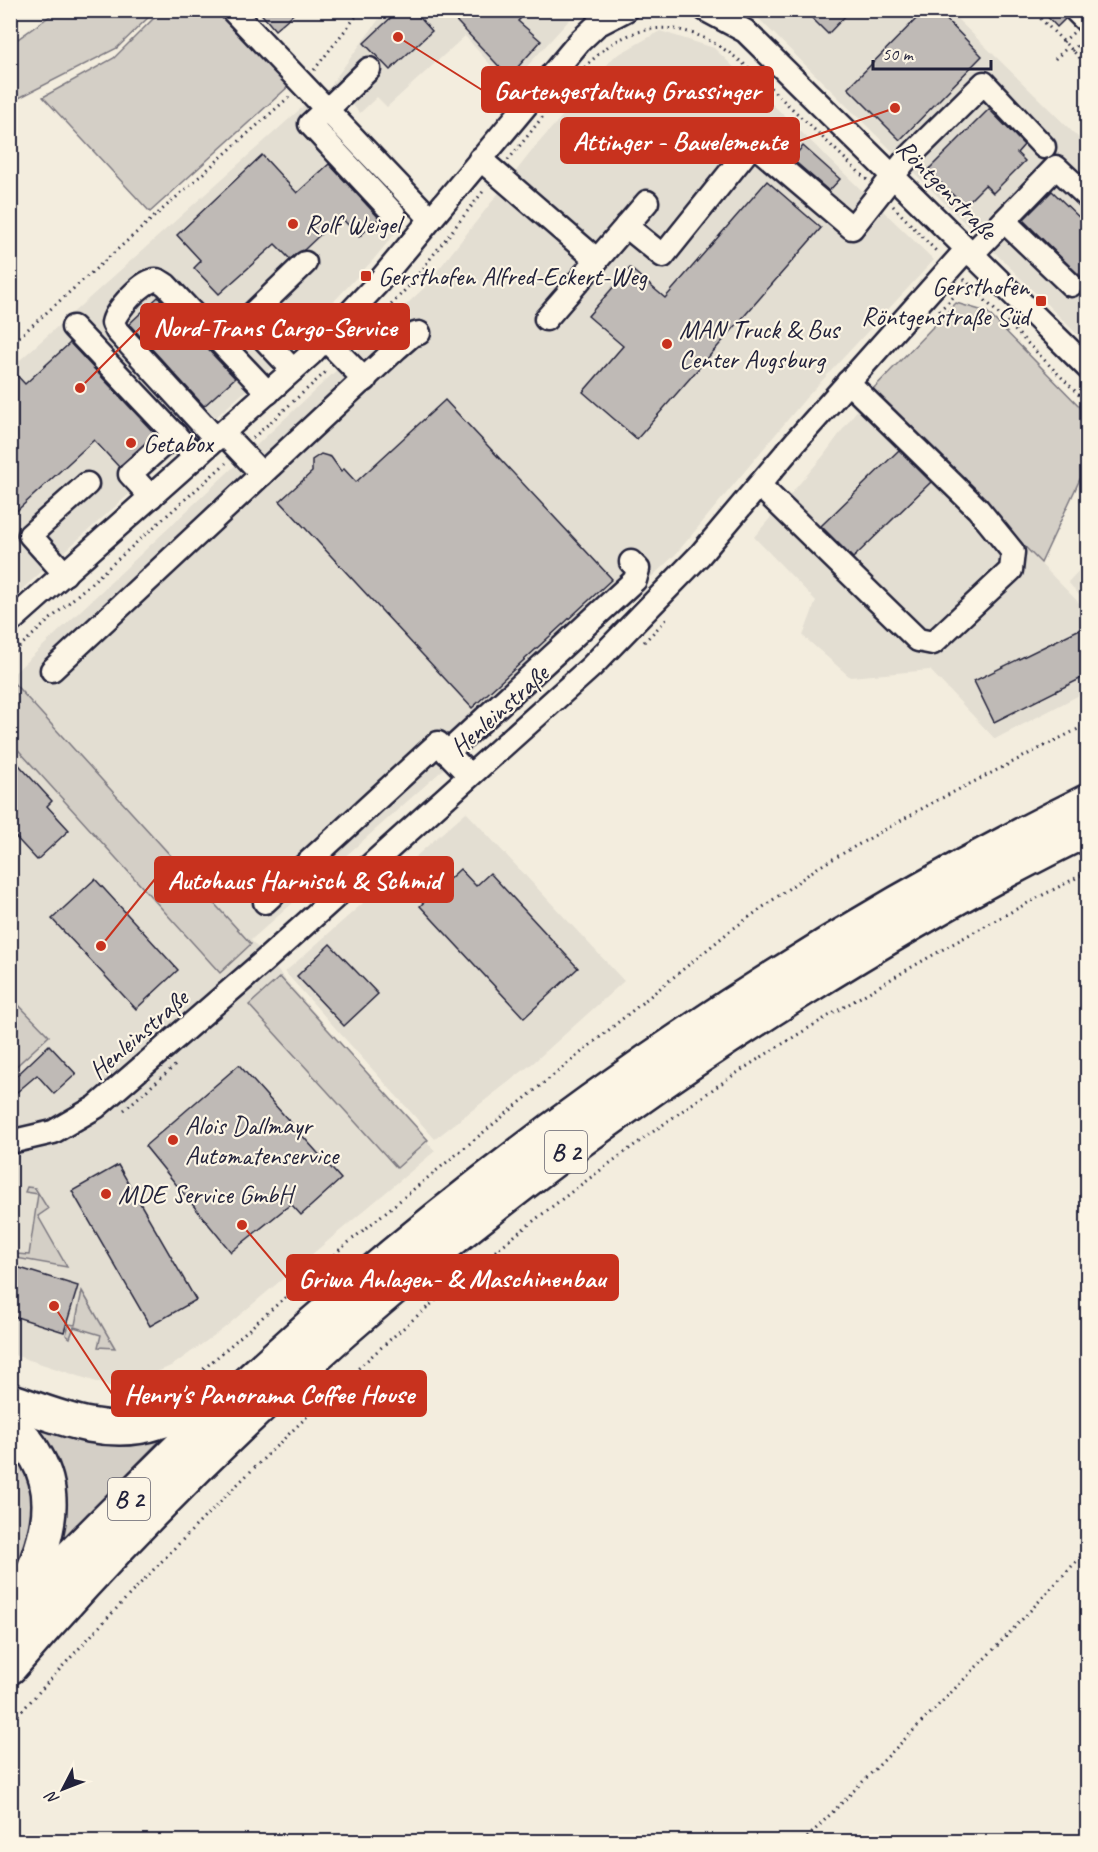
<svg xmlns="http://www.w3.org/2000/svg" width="1098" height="1852" viewBox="0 0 1098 1852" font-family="Caveat,sans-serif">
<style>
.built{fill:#e3ded2}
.green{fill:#d4cfc6;stroke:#7b7880;stroke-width:1.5}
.building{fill:#bfbab6;stroke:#22223b;stroke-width:1.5}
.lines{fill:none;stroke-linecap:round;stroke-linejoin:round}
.minor-casing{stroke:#22223b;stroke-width:27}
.highway-casing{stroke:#22223b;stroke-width:38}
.path{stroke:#22223b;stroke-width:3;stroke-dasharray:1.5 4.5;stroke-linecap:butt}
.minor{stroke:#fcf5e5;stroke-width:22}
.highway{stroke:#fcf5e5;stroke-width:33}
.poi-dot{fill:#c8321e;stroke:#fcf5e5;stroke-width:2}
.labels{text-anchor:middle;stroke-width:4.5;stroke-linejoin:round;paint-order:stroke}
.shield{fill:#fcf5e5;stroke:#63616e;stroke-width:1.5}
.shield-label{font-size:24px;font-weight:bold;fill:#22223b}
.street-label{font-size:26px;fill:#22223b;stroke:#fcf5e5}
.poi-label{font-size:26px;fill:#22223b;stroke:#fcf5e5;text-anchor:start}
.leader{fill:none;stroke:#c8321e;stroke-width:2}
.callout-dot{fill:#c8321e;stroke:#fcf5e5;stroke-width:2}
.callout{fill:#c8321e;stroke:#c8321e;stroke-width:2}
.callout-label{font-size:27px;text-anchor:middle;font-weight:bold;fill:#fff}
</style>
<rect width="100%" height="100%" fill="#f3edde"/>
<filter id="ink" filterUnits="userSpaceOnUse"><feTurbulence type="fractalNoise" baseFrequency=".0167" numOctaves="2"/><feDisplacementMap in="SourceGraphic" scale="12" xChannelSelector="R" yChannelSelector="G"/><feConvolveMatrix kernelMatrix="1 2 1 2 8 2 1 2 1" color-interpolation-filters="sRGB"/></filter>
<g filter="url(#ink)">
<g class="built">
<polygon points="385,11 583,11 572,17 509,86 465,36 387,107 377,97 360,113 332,83"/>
<polygon points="751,11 949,11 1087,146 1087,344"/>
<polygon points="660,31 714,48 934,260 805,399 675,555 464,751 251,940 435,1151 223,1329 173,1365 118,1389 11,1354 10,677 424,288 535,147 614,57"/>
<polygon points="308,102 412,213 373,260 270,369 11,599 10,369"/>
<polygon points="871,391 1087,611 1087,691 995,739 930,670 850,677 803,636 816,601 754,537 824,455"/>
<polygon points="1087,562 1087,604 1068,582"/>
<polygon points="466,812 624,981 533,1063 435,1139 285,972"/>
</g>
<g class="green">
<polygon points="162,10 216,11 289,86 150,212 43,97 114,58"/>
<polygon points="57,11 155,11 117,48 11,102 11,44"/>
<polygon points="956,303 987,312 1087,414 1087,464 1041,563 871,391"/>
<polygon points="11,680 251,944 220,973 11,742"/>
<polygon points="280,977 428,1140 397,1168 249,1005"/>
<polygon points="10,996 49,1036 11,1071 10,1071"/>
<polygon points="27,1187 35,1188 48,1209 38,1216 67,1267 16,1258 17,1254 29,1255 38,1194 25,1192"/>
<polygon points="82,1291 115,1348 98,1347 101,1335 74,1327 70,1338 66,1335 69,1324 75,1325"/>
<polygon points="22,1411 173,1427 49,1554"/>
<polygon points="11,1442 22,1452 39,1515 11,1584"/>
</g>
<g class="building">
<polygon points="258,10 298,10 275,30"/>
<polygon points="399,10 413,10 432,31 390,70 364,43"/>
<polygon points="446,10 529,10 518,21 541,41 509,77"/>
<polygon points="804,10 851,10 828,34"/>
<polygon points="925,10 937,10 982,56 900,140 848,88"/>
<polygon points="1041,10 1060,10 1065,19 1057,27"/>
<polygon points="989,109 1024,145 1017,153 1025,161 993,193 985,185 964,206 928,170"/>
<polygon points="803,146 840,179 829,191 792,159"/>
<polygon points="262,155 297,193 329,164 379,218 359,237 340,216 304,250 290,259 275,244 219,294 194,268 201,261 177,235"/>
<polygon points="767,181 821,228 637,439 583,392 623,346 588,316 630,268 665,298"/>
<polygon points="1052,191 1088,226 1088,284 1023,220"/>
<polygon points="158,297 235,378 204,406 129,324"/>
<polygon points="70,343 155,434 119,467 94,440 10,517 10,368 25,384"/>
<polygon points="445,400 612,579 472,708 280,501 312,472 312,460 321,454 331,457 341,471 344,469 356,482"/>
<polygon points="899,450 931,482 853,558 821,526"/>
<polygon points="1084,627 1088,634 1088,675 994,722 974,681"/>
<polygon points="10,755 52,801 47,806 69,830 37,860 10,831"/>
<polygon points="460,869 476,886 490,873 578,968 524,1018 420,906"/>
<polygon points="95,879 178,970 136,1009 52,919"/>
<polygon points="330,944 378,994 344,1026 297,976"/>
<polygon points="49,1045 76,1074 54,1094 37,1075 10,1098 10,1082"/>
<polygon points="239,1065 341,1179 301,1215 291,1204 231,1252 145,1146"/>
<polygon points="118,1165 196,1300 150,1326 72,1191"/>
<polygon points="10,1265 78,1286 64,1332 10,1315"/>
</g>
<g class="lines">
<defs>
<g id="minor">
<polyline points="232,10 431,219"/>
<polyline points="706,10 745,31 1088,368"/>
<polyline points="1075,10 1088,23"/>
<polyline points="326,109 310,124 394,214"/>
<polyline points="327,110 369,69"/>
<polyline points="480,159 597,260 546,319"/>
<polyline points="1004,221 1071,285"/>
<polyline points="626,226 663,256 753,144 852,228 904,162 984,83 1044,147"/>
<polyline points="971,255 1056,167 1088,197"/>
<polyline points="597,260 647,202"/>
<polyline points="73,327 196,457"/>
<polyline points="325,339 365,380"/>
<polyline points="293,370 246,320 305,263"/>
<polyline points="223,433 262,474"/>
<path d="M216,439L117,331L113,323C115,311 144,278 157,280C161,281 163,283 166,285L268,393"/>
<polyline points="760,486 918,640 933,643 1011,570 1013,552 978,509 848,382"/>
<polyline points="151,497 130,474 175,434"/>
<polyline points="65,574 30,535 87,484"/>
<polyline points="10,622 311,354 376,285 579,42 597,25 626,10"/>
<polyline points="52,670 397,348 412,335 419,333"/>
<polyline points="447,753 635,580 638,569 631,562"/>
<polyline points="265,902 438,743 469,775"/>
<polyline points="10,1142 53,1132 96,1107 263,962 591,667 700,555 796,441 966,250"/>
</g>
<g id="highway">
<path d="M10,1400C58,1417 108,1439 158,1422C180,1415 201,1404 222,1394"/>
<path d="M10,1426C22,1434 31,1446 37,1458C64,1505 40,1554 22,1599"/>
<path d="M10,1621C54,1571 102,1525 149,1478C422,1204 741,973 1088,801"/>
<path d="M10,1667C237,1404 505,1176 799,992C893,933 988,877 1088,829"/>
</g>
</defs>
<use href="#minor" class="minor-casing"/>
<use href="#highway" class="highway-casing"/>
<g class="path">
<polyline points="1032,10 1088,66"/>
<polyline points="1063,42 1074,32"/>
<polyline points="1072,51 1084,39"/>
<polyline points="1055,59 1068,47"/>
<polyline points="314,70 361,10"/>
<path d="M508,160C538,125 574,71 610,45C681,0 737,55 785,102C813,128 840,154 867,180"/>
<polyline points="893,206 938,253"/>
<polyline points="964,279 1088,404"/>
<polyline points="939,311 968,283"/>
<polyline points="354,344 408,287 485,189"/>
<polyline points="10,345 289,97"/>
<polyline points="253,438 328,370"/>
<polyline points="644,642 669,617"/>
<polyline points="10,655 226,463"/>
<polyline points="124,1110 178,1063"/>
<polyline points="190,1381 338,1251 730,931 817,868 932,803 1088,724"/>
<path d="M10,1724C119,1603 231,1487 350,1376C462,1272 585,1179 709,1092C747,1065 787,1041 827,1017C912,966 998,917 1088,872"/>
<polyline points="803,1842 999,1644 1088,1549"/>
</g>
<use href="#minor" class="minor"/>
<use href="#highway" class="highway"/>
</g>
</g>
<g class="poi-dot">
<circle cx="293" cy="224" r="6"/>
<rect x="360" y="270" width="12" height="12" rx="3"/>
<rect x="1035" y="295" width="12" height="12" rx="3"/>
<circle cx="667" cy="344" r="6"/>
<circle cx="131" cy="443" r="6"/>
<circle cx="173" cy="1140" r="6"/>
<circle cx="106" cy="1194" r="6"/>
</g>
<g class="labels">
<g class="shield">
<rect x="545" y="1131" width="42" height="42" rx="4.5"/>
<rect x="108" y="1478" width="42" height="42" rx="4.5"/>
</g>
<g class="shield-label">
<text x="566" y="1160">B 2</text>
<text x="129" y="1507">B 2</text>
</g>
<g class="street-label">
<text transform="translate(947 189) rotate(45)" y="9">Röntgenstraße</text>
<text transform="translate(499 710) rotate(-42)" y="9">Henleinstraße</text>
<text transform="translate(138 1034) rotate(-41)" y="9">Henleinstraße</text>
</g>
<g class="poi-label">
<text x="305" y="233">Rolf Weigel</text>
<text x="378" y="285">Gersthofen Alfred-Eckert-Weg</text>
<text x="1029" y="295" text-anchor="end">Gersthofen<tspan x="1029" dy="30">Röntgenstraße Süd</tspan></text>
<text x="679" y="338">MAN Truck &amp; Bus<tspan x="679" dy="30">Center Augsburg</tspan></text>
<text x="143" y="452">Getabox</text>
<text x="185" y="1134">Alois Dallmayr<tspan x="185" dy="30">Automatenservice</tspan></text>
<text x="118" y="1203">MDE Service GmbH</text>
</g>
</g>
<path class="leader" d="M398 37L482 90M895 108L799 141M80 388L141 327M101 946L155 879M242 1225L287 1278M54 1306L112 1394"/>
<g class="callout-dot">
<circle cx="398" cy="37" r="6"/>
<circle cx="895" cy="108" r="6"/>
<circle cx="80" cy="388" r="6"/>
<circle cx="101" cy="946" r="6"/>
<circle cx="242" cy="1225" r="6"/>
<circle cx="54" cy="1306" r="6"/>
</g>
<g class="callout">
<rect x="482" y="67" width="291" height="45" rx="6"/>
<rect x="561" y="118" width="238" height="45" rx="6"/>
<rect x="141" y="304" width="268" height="45" rx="6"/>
<rect x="155" y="857" width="298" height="45" rx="6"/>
<rect x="287" y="1255" width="331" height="45" rx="6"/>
<rect x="112" y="1371" width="314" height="45" rx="6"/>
</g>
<g class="callout-label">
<text x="627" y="99">Gartengestaltung Grassinger</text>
<text x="680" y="150">Attinger - Bauelemente</text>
<text x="275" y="336">Nord-Trans Cargo-Service</text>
<text x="304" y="889">Autohaus Harnisch &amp; Schmid</text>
<text x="452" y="1287">Griwa Anlagen- &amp; Maschinenbau</text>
<text x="269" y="1403">Henry's Panorama Coffee House</text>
</g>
<rect width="1098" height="1852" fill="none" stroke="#fcf5e5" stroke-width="36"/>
<rect x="18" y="18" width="1062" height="1816" fill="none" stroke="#22223b" stroke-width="2" filter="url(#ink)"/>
<g transform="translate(63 1789) rotate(228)" stroke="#fcf5e5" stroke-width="4.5" paint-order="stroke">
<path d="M0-4.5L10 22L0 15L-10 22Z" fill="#22223b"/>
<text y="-9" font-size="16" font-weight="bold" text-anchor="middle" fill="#22223b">N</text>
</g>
<path d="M873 60v9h118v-9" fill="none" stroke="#22223b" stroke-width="3"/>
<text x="882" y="60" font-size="18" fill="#22223b" stroke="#fcf5e5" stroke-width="4.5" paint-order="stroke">50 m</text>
</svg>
